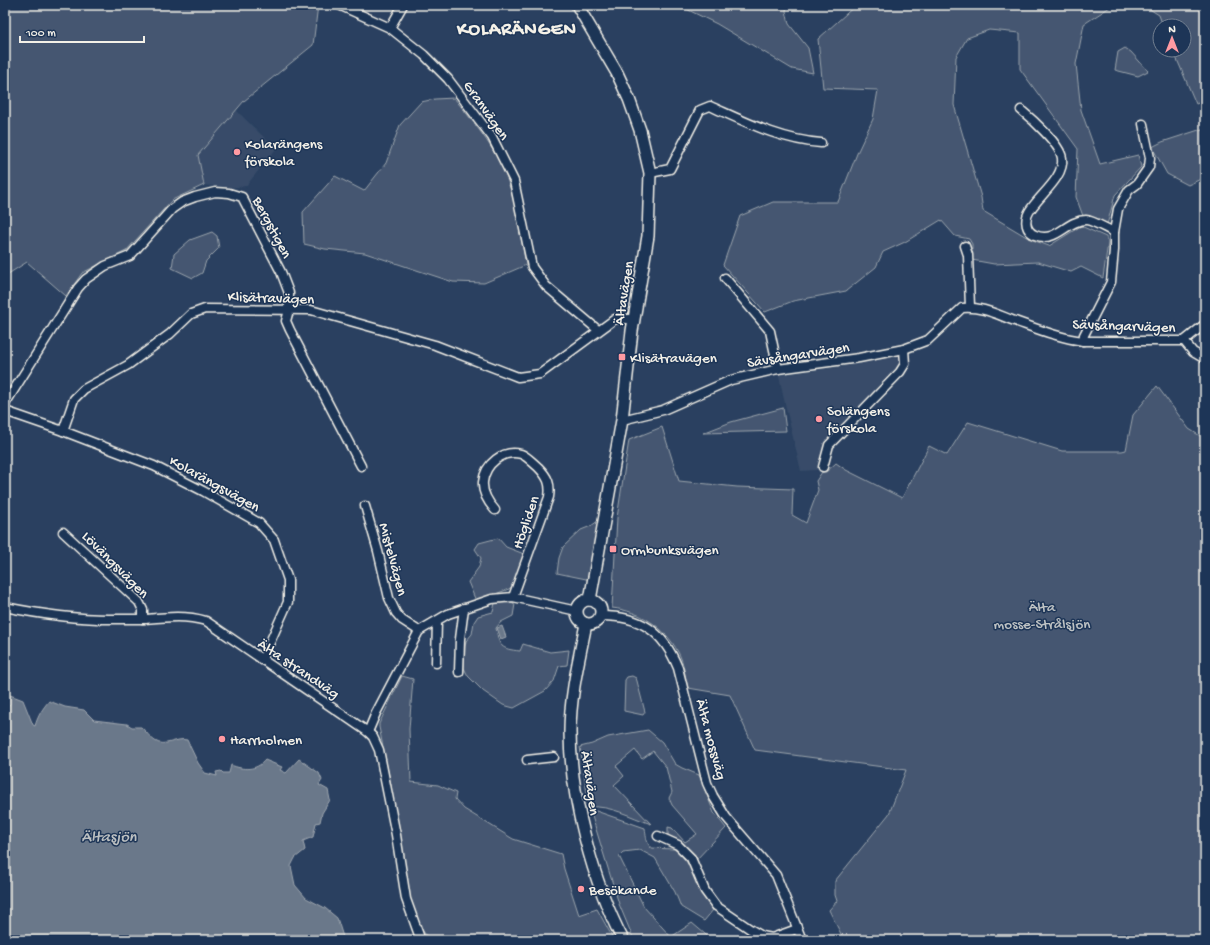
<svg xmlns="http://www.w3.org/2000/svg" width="1210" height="945" viewBox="0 0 1210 945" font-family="'Gochi Hand',sans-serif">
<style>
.built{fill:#374c69}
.green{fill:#445771;stroke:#9ca4ac}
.water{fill:#6a788a;stroke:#a1a8b0}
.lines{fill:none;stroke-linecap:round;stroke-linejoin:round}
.street-casing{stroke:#f4f1e8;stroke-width:11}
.secondary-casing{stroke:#f4f1e8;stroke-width:14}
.street{stroke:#1d3557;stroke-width:8}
.secondary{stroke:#1d3557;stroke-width:11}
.poi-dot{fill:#ff9aa2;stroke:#1d3557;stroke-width:1.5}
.labels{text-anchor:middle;stroke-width:3;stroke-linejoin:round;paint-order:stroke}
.street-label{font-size:15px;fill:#f4f1e8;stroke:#1d3557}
.poi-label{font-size:15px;fill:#f4f1e8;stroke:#1d3557;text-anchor:start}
.park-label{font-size:15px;fill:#bfc3c4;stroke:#1d3557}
.water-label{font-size:16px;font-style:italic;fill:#bdc1c2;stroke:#1d3557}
.district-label{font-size:19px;font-weight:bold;letter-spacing:1px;fill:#f4f1e8;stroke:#1d3557}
</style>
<rect width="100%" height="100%" fill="#2a4060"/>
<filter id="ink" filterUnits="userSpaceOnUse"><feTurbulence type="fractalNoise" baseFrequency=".025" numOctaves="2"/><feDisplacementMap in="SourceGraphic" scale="8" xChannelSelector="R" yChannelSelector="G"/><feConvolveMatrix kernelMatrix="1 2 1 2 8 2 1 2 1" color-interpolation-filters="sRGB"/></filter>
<g filter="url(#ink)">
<g class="built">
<polygon points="236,110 276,149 246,186 229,188 204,185 198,155"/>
<polygon points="899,356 900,366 826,444 817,470 801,471 783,395 779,375 859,364"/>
</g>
<g class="green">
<polygon points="5,5 318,5 313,45 244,101 198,155 204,185 172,200 126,251 82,273 66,296 27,262 5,276"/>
<polygon points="678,5 787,5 786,11 789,24 808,48 813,73 792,69 717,24"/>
<polygon points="856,5 1113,5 1084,24 1076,64 1081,110 1100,164 1138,155 1141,167 1115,195 1107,225 1083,216 1076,197 1078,149 1020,69 1020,33 989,30 967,38 956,57 954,105 981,197 983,211 1030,239 1049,246 1081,226 1106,237 1108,243 1103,278 1081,267 1071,272 1038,262 994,264 972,260 972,244 969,239 955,236 941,220 905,242 883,252 876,267 846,291 793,301 765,312 723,265 740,216 773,202 838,202 858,151 873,119 878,90 823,88 818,39"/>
<polygon points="1143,5 1205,5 1205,106 1203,101 1196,104 1173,50 1184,50 1184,26 1163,26 1159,15"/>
<polygon points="1125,48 1131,52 1148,71 1138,76 1115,70 1118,52"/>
<path d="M454,98C472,120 491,143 503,169C516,198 520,234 526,265L484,283L453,282L365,253L325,249L304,244L303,212L335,176L364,191L386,163L400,125L421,102L435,99Z"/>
<polygon points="1205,128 1205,177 1188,185 1167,174 1152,147 1162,142"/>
<polygon points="212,232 217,236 219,248 206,261 202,273 193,278 172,268 174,254 190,240"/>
<path d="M1157,386L1189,429L1205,439V940H844L829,910L837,901L835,895V881L889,814L906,770L755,750L730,695L688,688C685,677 684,662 678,652C665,627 640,611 612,608L617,518L629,440L662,427L679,481L737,487L793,489L792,515L806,523L818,490L816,481L822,472H826L836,463L846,470L902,498L929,446L947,455L968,422L1062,451H1122L1126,450L1133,415Z"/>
<polygon points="783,408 786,431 703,433 731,422"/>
<polygon points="602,518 591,580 557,573 559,558 563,547 581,530 591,526"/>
<polygon points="498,538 506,547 524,554 514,585 509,589 476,601 468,582 479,567 481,558 475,549 479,543"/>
<path d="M502,602L515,604L513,616L501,622L496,628C499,647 501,649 520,651L523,644L550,652L569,650L567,665L559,666L554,681L545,691L514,708L503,705L483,691L468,676L464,668L465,647L466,641L472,634L474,622L478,616L493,612L495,603Z"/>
<polygon points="402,676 413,679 409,729 411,782 438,785 456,793 455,799 464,809 513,839 561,854 564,869 579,915 597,909 614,940 430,940 418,925 404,884 391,786 379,727 379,724"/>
<polygon points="632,676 636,678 637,681 645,712 643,715 624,711 625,680 627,677"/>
<path d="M648,730L662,742L675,764L682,768L699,775L714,813L726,828L696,860L683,845L668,835V827L672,828L685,842L697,834L672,805L669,798L672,792L666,767L653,751L642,759L635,750L616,766L624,776L614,785L651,824C631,817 610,805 589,807L580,747L592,744L608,737Z"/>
<path d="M596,811L645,828C646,835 646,842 651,848L674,849L680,853L691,868L701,893L713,910L704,921L681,907L675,892L655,858L640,850L623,852L619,856L644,907L671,937L692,923L712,940H634L619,904L591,813Z"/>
</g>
<g class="water">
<polygon points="502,626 506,637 501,639 497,628"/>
<path d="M10,695L23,700L33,725L35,726C38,716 42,709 49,701L65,707L84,710L94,720L127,724L132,727H141C146,731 150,738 155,741C165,748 177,737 187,740L198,763L205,773L217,776L216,772L221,771L223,773H229L231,765C243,770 256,771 265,760L282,767L280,770L286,773L299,759L319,773L322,780L319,785L328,790L330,800L322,813L320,822L316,823L313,837L303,841L305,850L295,858L291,866L295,885L306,898L325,908L337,918L344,940H5V710L10,704Z"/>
</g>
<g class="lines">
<defs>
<g id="street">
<polyline points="339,5 390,28 424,55 448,79 492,137 514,181 532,267 546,286 598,330"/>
<polyline points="390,28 403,5"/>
<path d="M1021,110C1032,119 1060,144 1062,158C1065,178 1037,197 1029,212C1024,221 1026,231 1035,235C1056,244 1066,220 1086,220C1092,220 1107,229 1114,232"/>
<path d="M650,173L670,169L700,110L710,106C746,122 781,140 821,143"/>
<polyline points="965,246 968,255 970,307"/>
<polyline points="725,278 770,331 778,369"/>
<polyline points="1083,341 1084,335 1111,282 1114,250 1114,232 1118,209 1129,190 1137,184 1149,167 1150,158 1143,124"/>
<polyline points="1184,341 1193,352 1205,359"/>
<polyline points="5,404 78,288 86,279 105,266 130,256 172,209 182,202 195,197 215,192 229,193 242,197 281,272 289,293 289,310 286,321 290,330 361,466"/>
<polyline points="5,411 63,431 74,399 84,389 128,365 170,334 191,314 205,309 311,310 435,345 518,377 540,374 615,319 634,319"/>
<path d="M622,420L663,410L731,380L778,369L859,358L904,349L928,340L962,308C980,306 996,314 1012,320C1035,328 1059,338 1083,341H1184L1205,324"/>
<polyline points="63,431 154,466 203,491 259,523 274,540 288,580 288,602 262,660"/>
<polyline points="823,467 829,445 900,372 905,364 904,349"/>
<polyline points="365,506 378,551 389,598 396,613 402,620 419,631"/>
<path d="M495,510C488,502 482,493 483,482C485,464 503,449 521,454C527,456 533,463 538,467C548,477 551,484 549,497L513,597"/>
<polyline points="63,532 139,602 143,610 143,619"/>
<path d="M5,607C39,614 74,619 109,619C121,619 133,619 146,619C167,617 186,615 206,621L368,732L373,737L379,750L396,835L406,899L420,938"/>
<path d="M601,616C641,616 663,631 678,668L707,783L713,796L726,817L776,875L802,940"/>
<polyline points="436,663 437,621"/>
<polyline points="459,672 460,639 464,608"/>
<polyline points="368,732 376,713 419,631 448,614 492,599 513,597 577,611"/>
<polyline points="527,760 554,757"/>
<polyline points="658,836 678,845 691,858 705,891 716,906 750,929 762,936 772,938 797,929"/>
</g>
<g id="secondary">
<polyline points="577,5 617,73 629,99 640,130 650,173 648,236 632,331 622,420 590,600"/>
<circle cx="589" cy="612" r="12"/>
<path d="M586,624C579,659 570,696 570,732C570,796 593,883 623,940"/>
</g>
</defs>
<use href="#street" class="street-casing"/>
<use href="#secondary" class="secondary-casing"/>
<use href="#street" class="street"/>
<use href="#secondary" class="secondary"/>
</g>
</g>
<g class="poi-dot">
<circle cx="237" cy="152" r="4"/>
<rect x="618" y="353" width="8" height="8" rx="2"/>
<circle cx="819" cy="419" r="4"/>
<rect x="609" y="545" width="8" height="8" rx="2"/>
<circle cx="222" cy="739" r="4"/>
<circle cx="581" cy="889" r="4"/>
</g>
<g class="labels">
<g class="street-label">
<text transform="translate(487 110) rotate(55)" y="5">Granvägen</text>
<text transform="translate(273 227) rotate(62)" y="5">Bergstigen</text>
<text transform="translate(623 293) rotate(-81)" y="5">Ältavägen</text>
<text transform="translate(271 297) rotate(2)" y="5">Klisätravägen</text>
<text transform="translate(1124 325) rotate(2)" y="5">Sävsångarvägen</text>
<text transform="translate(798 354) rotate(-9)" y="5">Sävsångarvägen</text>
<text transform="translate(215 483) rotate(29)" y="5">Kolarängsvägen</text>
<text transform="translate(525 522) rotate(-71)" y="5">Högliden</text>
<text transform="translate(394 559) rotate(75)" y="5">Mistelvägen</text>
<text transform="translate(116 564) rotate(45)" y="5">Lövängsvägen</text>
<text transform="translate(299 668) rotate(34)" y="5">Älta strandväg</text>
<text transform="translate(712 739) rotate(75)" y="5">Älta mossväg</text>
<text transform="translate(591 783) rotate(82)" y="5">Ältavägen</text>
</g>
<g class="poi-label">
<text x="245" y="148">Kolarängens<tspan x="245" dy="17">förskola</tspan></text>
<text x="630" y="362">Klisätravägen</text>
<text x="827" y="415">Solängens<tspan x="827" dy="17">förskola</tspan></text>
<text x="621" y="554">Ormbunksvägen</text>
<text x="230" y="744">Harrholmen</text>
<text x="589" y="894">Besökande</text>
</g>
<g class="park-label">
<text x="1042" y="611">Älta<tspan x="1042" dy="17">mosse-Strålsjön</tspan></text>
</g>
<g class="water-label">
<text x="109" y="841">Ältasjön</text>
</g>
<g class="district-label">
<text x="517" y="34">KOLARÄNGEN</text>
</g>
</g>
<rect width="1210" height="945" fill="none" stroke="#1d3557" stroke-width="20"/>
<rect x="10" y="10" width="1190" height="925" fill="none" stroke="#f4f1e8" stroke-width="1.5" filter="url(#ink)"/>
<g transform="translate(1172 38)"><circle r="19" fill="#1d3557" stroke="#738091"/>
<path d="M0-3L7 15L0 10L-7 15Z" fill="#ff9aa2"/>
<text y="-6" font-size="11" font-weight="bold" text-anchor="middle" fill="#f4f1e8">N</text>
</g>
<path d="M20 36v6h124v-6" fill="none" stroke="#f4f1e8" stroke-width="2"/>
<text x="26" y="36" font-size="12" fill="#f4f1e8" stroke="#1d3557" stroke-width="3" paint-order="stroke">100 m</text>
</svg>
